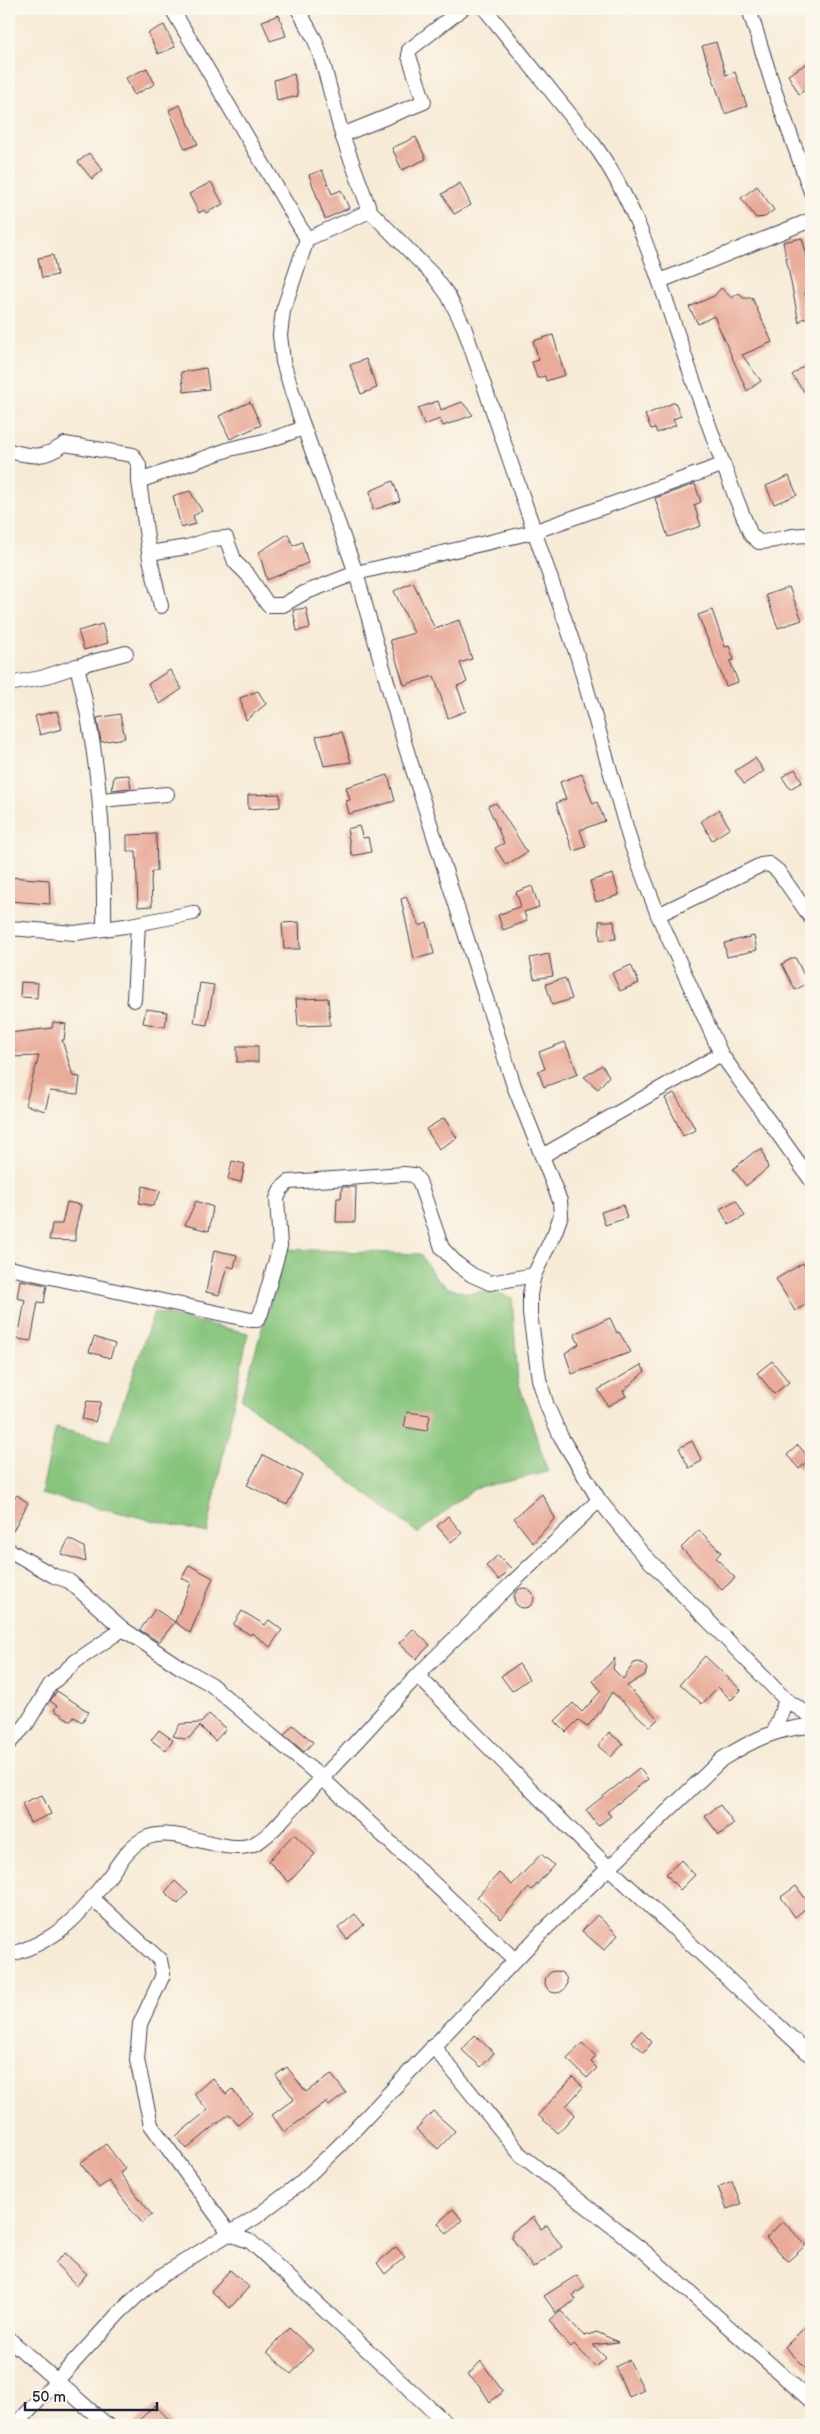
<svg xmlns="http://www.w3.org/2000/svg" width="820" height="2434" viewBox="0 0 820 2434" font-family="'Balsamiq Sans',sans-serif">
<style>
.green{fill:#86c47b;stroke:#54735b}
.building{fill:#e9ab9a}
.lines{fill:none;stroke-linecap:round;stroke-linejoin:round}
.street-casing{stroke:#424052;stroke-width:16}
.street{stroke:#fff;stroke-width:14}
</style>
<rect width="100%" height="100%" fill="#fbf7ec"/>
<filter id="ink" filterUnits="userSpaceOnUse"><feTurbulence type="fractalNoise" baseFrequency=".02" numOctaves="2"/><feDisplacementMap in="SourceGraphic" scale="10" xChannelSelector="R" yChannelSelector="G"/><feConvolveMatrix kernelMatrix="1 2 1 2 8 2 1 2 1" color-interpolation-filters="sRGB"/></filter>
<filter id="wash" filterUnits="userSpaceOnUse"><feTurbulence type="fractalNoise" baseFrequency=".0096" numOctaves="4" result="noise"/><feDisplacementMap in="SourceGraphic" scale="20" xChannelSelector="R" yChannelSelector="G"/><feGaussianBlur stdDeviation="1.12" result="paint"/><feColorMatrix in="noise" values="0 0 0 0 0 0 0 0 0 0 0 0 0 0 0 0 0 1.4 0 .05"/><feComposite in="paint" operator="in"/></filter>
<g filter="url(#wash)">
<rect width="100%" height="100%" fill="#f7ebd7"/>
<g class="green">
<polygon points="286,1249 420,1254 437,1280 449,1288 467,1293 493,1291 512,1298 518,1381 548,1472 474,1489 418,1533 241,1399"/>
<polygon points="154,1312 248,1333 207,1533 41,1494 56,1428 110,1441"/>
</g>
<g id="blocks">
<g class="building">
<polygon points="279,15 286,36 270,41 262,21"/>
<polygon points="164,25 175,47 158,54 148,33"/>
<polygon points="716,42 726,75 735,72 747,106 725,114 702,46"/>
<polygon points="811,61 811,86 799,94 788,75"/>
<polygon points="147,68 155,84 134,95 126,78"/>
<polygon points="294,74 298,96 277,101 274,80"/>
<polygon points="180,105 198,144 185,149 169,110"/>
<polygon points="416,137 426,159 402,170 392,148"/>
<polygon points="89,153 103,170 92,179 78,162"/>
<polygon points="322,170 332,194 341,190 349,208 325,219 309,175"/>
<polygon points="211,182 223,204 206,213 204,210 199,213 189,194"/>
<polygon points="460,183 471,205 454,214 442,194"/>
<polygon points="757,186 774,210 765,217 756,218 741,198"/>
<polygon points="802,238 810,267 805,295 811,294 811,317 802,319 799,323 783,242"/>
<polygon points="53,255 57,275 42,278 38,258"/>
<polygon points="721,288 732,298 739,293 743,298 752,298 772,342 742,355 761,381 747,391 714,316 698,324 689,307 714,296"/>
<polygon points="553,335 565,375 546,381 545,376 537,378 532,362 539,360 533,341"/>
<polygon points="366,359 377,388 361,394 350,365"/>
<polygon points="811,360 811,401 792,375"/>
<polygon points="206,368 209,389 184,392 181,372"/>
<polygon points="438,401 441,410 462,402 473,415 443,426 440,419 424,425 418,408"/>
<polygon points="250,402 261,425 230,439 219,416"/>
<polygon points="675,402 681,416 673,419 676,425 657,433 655,428 651,429 645,415"/>
<polygon points="789,476 797,495 774,504 766,486"/>
<polygon points="393,481 400,501 373,510 370,491"/>
<polygon points="695,484 701,502 694,505 701,526 668,537 655,498"/>
<polygon points="190,491 202,511 193,516 196,524 181,528 173,496"/>
<polygon points="288,534 293,546 302,542 308,563 267,580 259,552"/>
<polygon points="413,582 435,629 459,620 472,659 460,663 467,682 457,686 466,711 448,718 434,676 404,685 390,640 414,633 394,591"/>
<polygon points="789,587 802,620 778,628 766,595"/>
<polygon points="306,608 310,628 297,631 293,610"/>
<polygon points="712,610 725,647 729,646 734,660 730,661 738,682 726,686 698,615"/>
<polygon points="102,624 108,643 84,650 78,631"/>
<polygon points="170,670 182,689 160,704 148,684"/>
<polygon points="258,691 266,704 246,720 240,698"/>
<polygon points="57,711 62,729 40,735 35,716"/>
<polygon points="120,714 125,738 101,742 97,718"/>
<polygon points="342,732 351,762 324,766 316,736"/>
<polygon points="755,758 764,771 744,784 735,771"/>
<polygon points="795,769 802,782 790,789 782,777"/>
<polygon points="582,774 593,804 597,802 605,821 580,830 586,847 573,851 556,803 566,799 560,782"/>
<polygon points="129,775 131,788 112,790 114,776"/>
<polygon points="388,775 395,801 349,814 346,801 350,800 346,787"/>
<polygon points="280,794 280,807 248,809 248,795"/>
<polygon points="496,803 527,852 506,865 495,848 504,843 488,806"/>
<polygon points="719,810 730,828 712,840 701,821"/>
<polygon points="359,826 363,838 368,837 371,852 352,856 347,829"/>
<polygon points="156,834 157,871 152,871 151,880 152,906 138,907 136,851 127,851 127,835"/>
<polygon points="613,874 619,895 596,902 590,881"/>
<polygon points="9,877 49,880 50,904 9,901"/>
<polygon points="532,886 539,907 524,912 527,921 503,930 498,915 521,906 516,892"/>
<polygon points="406,897 420,926 427,923 434,954 414,959 401,899"/>
<polygon points="599,921 614,921 616,939 600,940"/>
<polygon points="299,922 300,949 284,949 282,923"/>
<polygon points="754,936 757,950 727,957 724,943"/>
<polygon points="549,954 553,976 534,979 530,958"/>
<polygon points="795,957 808,983 795,990 782,964"/>
<polygon points="631,965 639,983 620,991 612,973"/>
<polygon points="565,978 572,999 552,1005 546,984"/>
<polygon points="21,982 38,983 37,998 20,997"/>
<polygon points="200,983 214,985 207,1025 194,1023"/>
<polygon points="328,998 330,1025 298,1026 296,999"/>
<polygon points="146,1009 167,1012 165,1027 143,1023"/>
<polygon points="53,1022 66,1024 64,1040 62,1040 73,1076 80,1077 78,1094 50,1091 45,1111 25,1105 39,1056 9,1057 9,1033 52,1028"/>
<polygon points="565,1042 578,1074 544,1087 538,1071 545,1069 539,1052"/>
<rect x="237" y="1046" width="21" height="16"/>
<polygon points="602,1065 609,1076 598,1089 584,1077"/>
<polygon points="674,1093 696,1130 683,1136 665,1098"/>
<polygon points="444,1118 457,1138 439,1149 426,1129"/>
<polygon points="762,1149 768,1168 746,1186 733,1169 754,1152"/>
<polygon points="232,1161 245,1164 241,1182 228,1179"/>
<polygon points="143,1186 161,1191 153,1206 139,1203"/>
<polygon points="342,1187 356,1187 355,1222 336,1222 337,1198 341,1198"/>
<polygon points="736,1200 745,1216 729,1225 720,1209"/>
<polygon points="196,1201 213,1207 209,1231 185,1225"/>
<polygon points="67,1202 81,1205 75,1231 75,1241 49,1240 52,1224 62,1224"/>
<polygon points="623,1205 627,1218 605,1225 601,1212"/>
<polygon points="214,1250 237,1255 234,1268 227,1266 219,1295 206,1292"/>
<polygon points="803,1263 811,1277 811,1301 795,1311 776,1279"/>
<polygon points="20,1280 47,1285 44,1303 38,1302 31,1341 18,1339 25,1300 17,1298"/>
<polygon points="610,1318 617,1333 619,1332 631,1352 572,1374 565,1353 579,1344 575,1336 576,1333"/>
<polygon points="94,1337 115,1344 110,1358 89,1352"/>
<polygon points="772,1361 789,1382 774,1394 757,1373"/>
<polygon points="641,1365 645,1371 623,1391 626,1396 608,1406 598,1390"/>
<polygon points="87,1401 101,1402 95,1422 82,1419"/>
<polygon points="407,1412 430,1415 427,1431 404,1427"/>
<polygon points="692,1441 702,1461 689,1468 679,1448"/>
<polygon points="798,1445 810,1459 799,1469 787,1455"/>
<polygon points="263,1455 302,1475 287,1505 247,1485"/>
<polygon points="542,1494 555,1518 533,1543 514,1518"/>
<polygon points="17,1495 28,1503 9,1538 9,1505"/>
<polygon points="448,1516 462,1533 451,1542 437,1526"/>
<polygon points="699,1530 721,1552 716,1558 735,1578 722,1590 681,1548"/>
<polygon points="69,1539 84,1547 86,1562 61,1554"/>
<polygon points="498,1555 511,1568 499,1580 486,1566"/>
<polygon points="189,1565 213,1578 190,1633 175,1622 191,1583 182,1578"/>
<circle cx="524" cy="1598" r="10"/>
<polygon points="155,1609 175,1622 159,1642 140,1630"/>
<polygon points="242,1611 265,1625 269,1620 282,1630 270,1647 252,1633 251,1635 233,1625"/>
<polygon points="413,1629 430,1645 416,1659 399,1643"/>
<polygon points="705,1656 741,1690 731,1700 718,1687 702,1704 680,1684"/>
<polygon points="615,1658 613,1669 623,1679 634,1663 639,1662 644,1664 647,1669 645,1675 627,1686 658,1719 650,1727 612,1692 599,1713 587,1727 578,1720 566,1732 555,1721 573,1703 582,1712 601,1691 593,1681"/>
<polygon points="519,1664 529,1679 512,1691 501,1676"/>
<polygon points="57,1691 89,1712 82,1722 74,1717 71,1721 54,1710 57,1706 50,1701"/>
<polygon points="209,1714 226,1729 215,1741 200,1726 189,1738 184,1739 173,1736 180,1724 201,1723"/>
<polygon points="293,1725 313,1742 304,1752 284,1735"/>
<polygon points="159,1730 173,1740 166,1751 151,1740"/>
<polygon points="609,1732 623,1744 611,1757 598,1746"/>
<polygon points="639,1768 648,1779 607,1812 611,1816 598,1826 586,1810"/>
<polygon points="42,1795 51,1814 30,1823 22,1803"/>
<polygon points="720,1805 734,1824 719,1835 705,1816"/>
<polygon points="294,1834 315,1854 289,1882 268,1861"/>
<polygon points="541,1854 554,1865 532,1890 529,1888 501,1919 477,1897 499,1873 512,1885"/>
<polygon points="681,1860 695,1875 680,1890 666,1874"/>
<polygon points="175,1881 188,1893 178,1904 165,1892"/>
<polygon points="796,1886 810,1905 795,1917 781,1897"/>
<polygon points="355,1914 364,1925 347,1939 338,1928"/>
<polygon points="597,1915 618,1935 604,1950 582,1931"/>
<circle cx="556" cy="1982" r="11"/>
<polygon points="641,2031 652,2042 644,2052 631,2041"/>
<polygon points="475,2035 494,2053 481,2067 462,2050"/>
<polygon points="582,2043 596,2056 591,2062 597,2068 587,2078 567,2059"/>
<polygon points="287,2067 306,2092 331,2074 346,2093 329,2106 326,2102 284,2132 272,2115 294,2099 276,2075"/>
<polygon points="573,2077 583,2087 566,2106 575,2114 558,2133 538,2115"/>
<polygon points="212,2078 226,2094 232,2089 252,2113 238,2125 229,2114 187,2149 176,2136 208,2110 194,2094"/>
<polygon points="433,2111 455,2131 438,2149 416,2129"/>
<polygon points="106,2144 125,2169 120,2173 152,2215 142,2223 109,2181 99,2188 80,2163"/>
<polygon points="732,2181 741,2204 727,2209 718,2187"/>
<polygon points="453,2209 462,2220 447,2234 438,2223"/>
<polygon points="533,2217 541,2229 547,2225 562,2247 533,2268 512,2238 512,2232"/>
<polygon points="783,2221 806,2245 788,2261 766,2238"/>
<polygon points="396,2247 405,2257 385,2274 377,2263"/>
<polygon points="65,2253 87,2274 76,2285 55,2263"/>
<polygon points="230,2270 249,2287 230,2308 211,2291"/>
<polygon points="577,2275 585,2287 573,2295 576,2300 556,2313 544,2296"/>
<polygon points="561,2311 584,2336 597,2332 618,2342 593,2345 606,2358 596,2367 574,2344 571,2347 557,2332 550,2320"/>
<polygon points="811,2321 811,2373 785,2347"/>
<polygon points="289,2328 313,2350 291,2374 267,2352"/>
<polygon points="629,2360 644,2390 629,2397 615,2367"/>
<polygon points="481,2361 503,2392 490,2402 479,2385 468,2375"/>
<polygon points="155,2405 174,2425 134,2425"/>
</g>
</g>
</g>
<g filter="url(#ink)">
<use href="#blocks" fill-opacity="0" stroke="#424052" stroke-width="1"/>
<g class="lines">
<defs>
<g id="street">
<polyline points="172,9 307,239"/>
<polyline points="298,9 315,40 324,67 342,135 370,211 433,275 448,295 464,327 578,658 631,844 658,915 721,1054 811,1180"/>
<path d="M485,9L593,143C636,202 657,274 680,342C702,407 724,471 751,535L759,542C777,542 795,532 811,536"/>
<polyline points="749,9 775,92 811,192"/>
<polyline points="342,135 424,102 409,56 409,50 462,9"/>
<polyline points="370,211 307,239 283,311 280,335 283,362 299,414 356,573 405,745 514,1086 560,1201 561,1215 555,1232 534,1275 530,1294 530,1314 539,1379 547,1406 561,1437 599,1500 641,1552 786,1700 811,1716"/>
<polyline points="660,281 811,220"/>
<path d="M9,451C33,457 43,459 65,444L133,455L139,465V481L230,449L272,439L304,428"/>
<polyline points="139,481 150,559 161,606"/>
<polyline points="149,553 187,547 212,539 226,538 235,562 248,575 268,605 283,605 304,593 356,573 533,532 722,465"/>
<polyline points="77,666 126,653"/>
<path d="M9,684L41,678L77,666C99,753 105,839 104,929"/>
<polyline points="101,800 167,794"/>
<polyline points="658,915 761,865 769,864 778,871 811,918"/>
<polyline points="9,928 75,933 125,926 193,913"/>
<polyline points="134,1000 138,924"/>
<polyline points="542,1156 721,1054"/>
<polyline points="9,1268 251,1320 257,1320 261,1313 280,1246 277,1199 281,1189 289,1182 404,1174 414,1175 419,1181 442,1248 457,1264 472,1275 490,1283 534,1275"/>
<polyline points="9,1550 54,1576 69,1581 123,1629 180,1667 209,1683 323,1779 515,1960"/>
<polyline points="418,1676 609,1868 811,2056"/>
<polyline points="774,1732 786,1700"/>
<polyline points="9,1743 26,1725 50,1685 76,1661 123,1629"/>
<polyline points="92,1898 160,1960 163,1975 140,2024 137,2060 151,2125 230,2234 251,2242 448,2425"/>
<path d="M9,1955C62,1939 79,1915 111,1874C121,1860 130,1845 146,1838C177,1824 226,1857 254,1844C272,1835 283,1817 297,1804C339,1762 377,1718 418,1675C477,1615 539,1558 599,1500"/>
<polyline points="433,2046 521,2155 645,2252 811,2401"/>
<polyline points="9,2339 107,2425"/>
<path d="M16,2425L119,2313L137,2296L164,2274L256,2217L299,2184L339,2146L542,1932L722,1759C753,1740 774,1729 811,1726"/>
</g>
</defs>
<use href="#street" class="street-casing"/>
<use href="#street" class="street"/>
</g>
</g>
<rect width="820" height="2434" fill="none" stroke="#fbf7ec" stroke-width="30"/>
<path d="M25 2402v8h132v-8" fill="none" stroke="#22223b" stroke-width="2.5"/>
<text x="32" y="2402" font-size="15" fill="#22223b" stroke="#fbf7ec" stroke-width="4" paint-order="stroke">50 m</text>
</svg>
